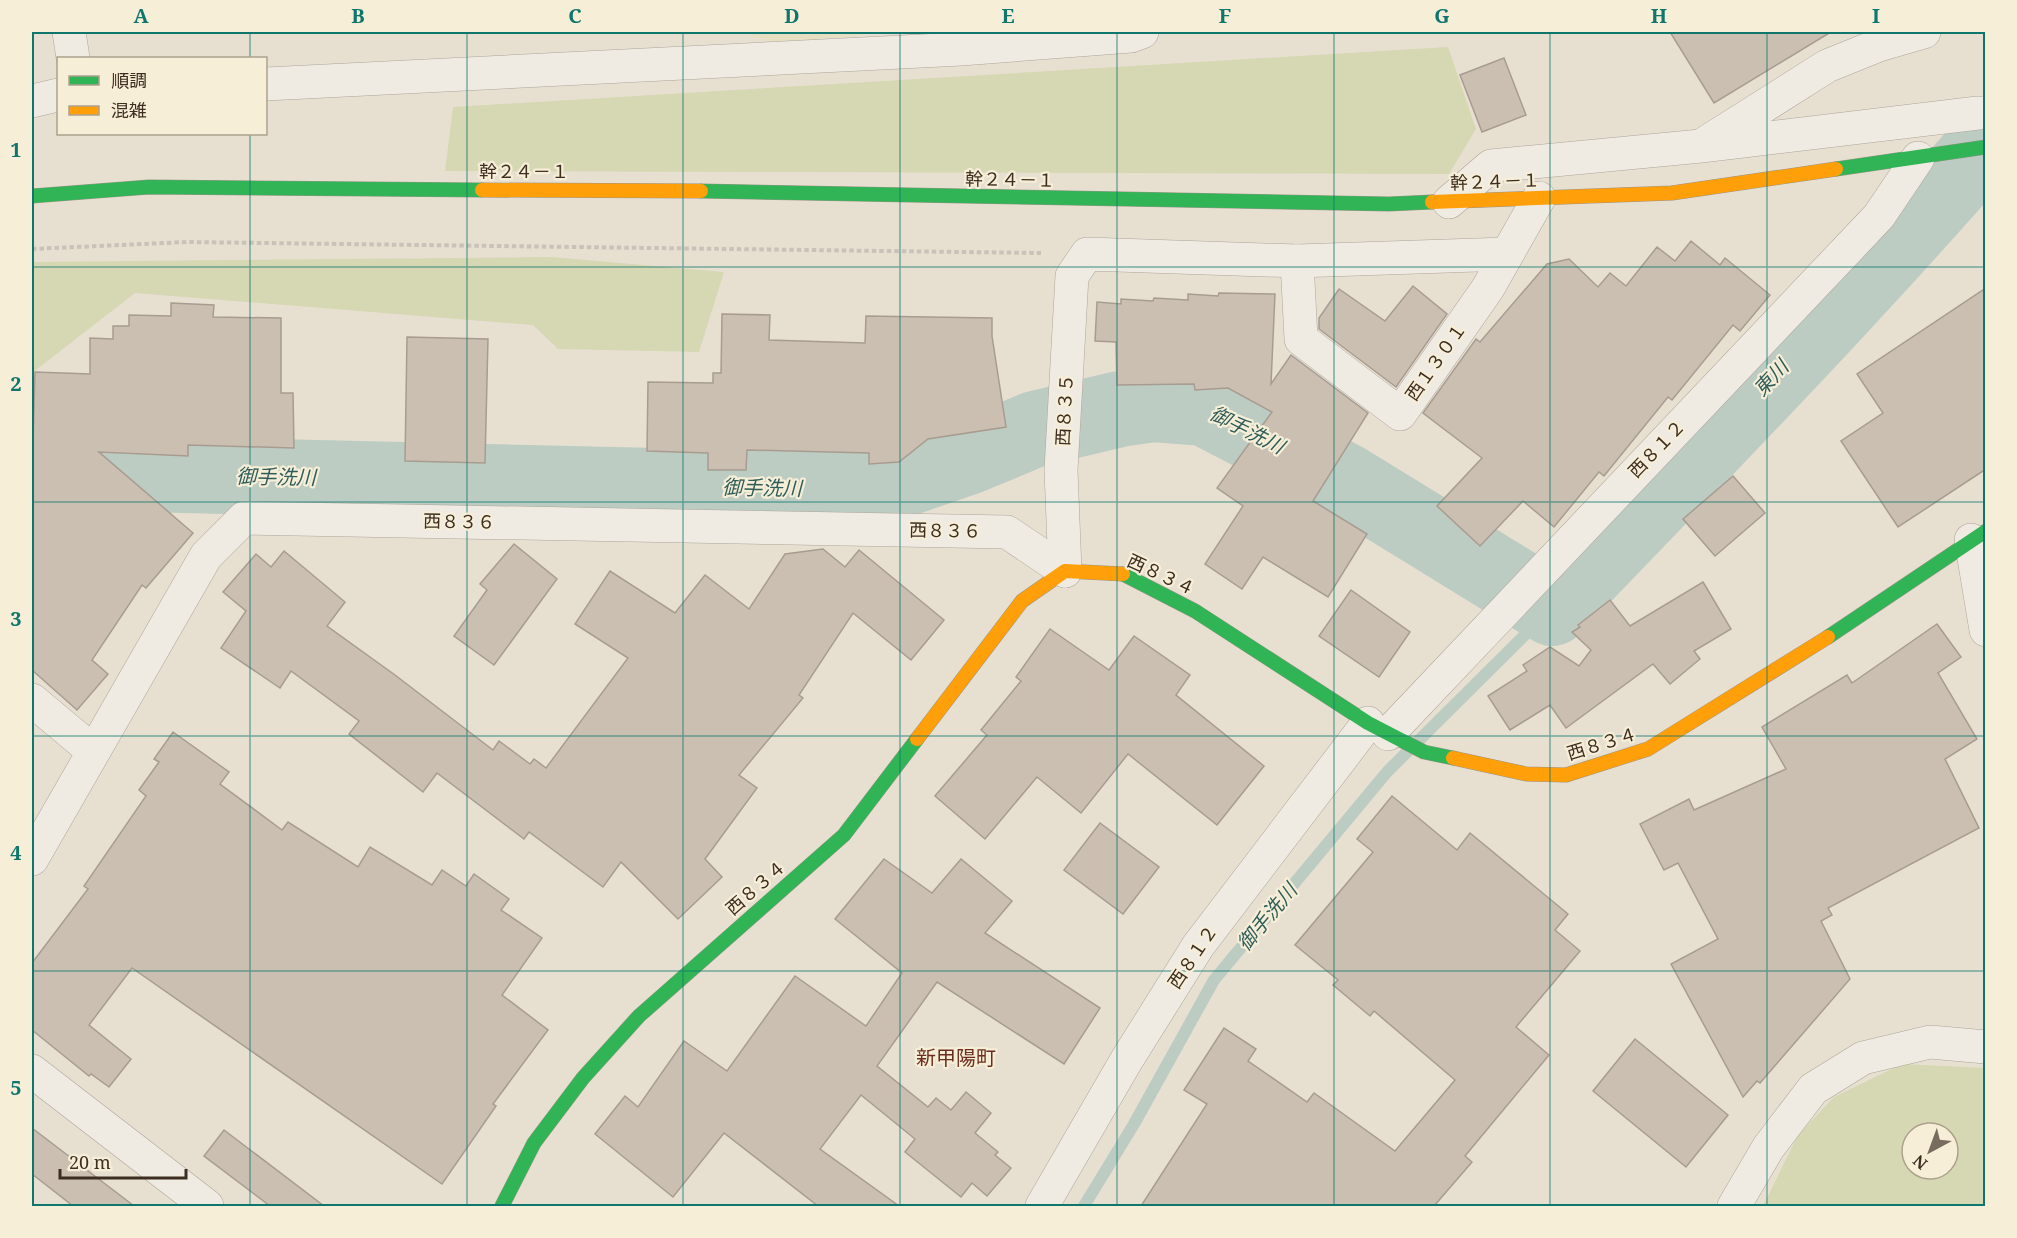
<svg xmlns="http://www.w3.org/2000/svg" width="2017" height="1238" viewBox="0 0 2017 1238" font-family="'Noto Serif','Noto Sans JP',serif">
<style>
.farmland{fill:#e6dfc2}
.green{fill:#d6d7b3;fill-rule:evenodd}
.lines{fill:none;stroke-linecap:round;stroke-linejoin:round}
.stream{stroke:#bcccc2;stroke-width:12}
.river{stroke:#bcccc2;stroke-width:76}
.building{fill:#cbbfb2;stroke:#a89c90;stroke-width:1.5}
.street-casing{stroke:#ada599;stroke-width:34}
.fast-casing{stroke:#9c958a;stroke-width:15}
.slow-casing{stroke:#9c958a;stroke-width:15}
.path{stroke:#c8c2b9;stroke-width:4;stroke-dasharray:4.5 3;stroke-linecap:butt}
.street{stroke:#efebe3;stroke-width:33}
.fast{stroke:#30b455;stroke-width:14}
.slow{stroke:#ff9f0a;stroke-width:14}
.grid{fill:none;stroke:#0f766e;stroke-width:1.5;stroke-opacity:0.55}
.labels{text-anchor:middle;stroke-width:4.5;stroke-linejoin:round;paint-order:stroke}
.street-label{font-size:18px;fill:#3d2e20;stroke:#f7eed8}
.water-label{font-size:20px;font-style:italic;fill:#2f5d5a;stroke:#f7eed8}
.neighbourhood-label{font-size:20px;fill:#6b2e1e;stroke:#f7eed8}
.neatline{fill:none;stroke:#0f766e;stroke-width:2}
.grid-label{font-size:20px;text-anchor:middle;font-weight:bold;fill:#0f766e}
</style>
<rect width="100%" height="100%" fill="#e7e0d1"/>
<polygon class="farmland" points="740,32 867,32 863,35 775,43"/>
<g class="green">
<polygon points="1448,47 1476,129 1449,174 445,171 453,107"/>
<polygon points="551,257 724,272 699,352 558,349 533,325 135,293 32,373 32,262"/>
<path d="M1902,1064L1985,1068V1206H1763L1798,1135L1834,1097ZM1912,1133H1948V1169H1912Z"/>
</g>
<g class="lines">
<polyline class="stream" points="1084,1206 1134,1124 1214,980 1387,772 1552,608"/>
<path class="river" d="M32,549L74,502L142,474L824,490L883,486L970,456L1035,429L1120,409L1154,404L1205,408L1347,482L1552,608C1699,455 1847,304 1986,144"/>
</g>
<g class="building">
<polygon points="1670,32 1831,32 1714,103"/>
<polygon points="1504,58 1526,115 1482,132 1460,75"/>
<polygon points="1691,241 1720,265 1725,258 1770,295 1740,331 1733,325 1672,400 1668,397 1604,476 1599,472 1554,527 1523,501 1480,546 1437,506 1482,458 1423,413 1476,339 1480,342 1547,264 1569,259 1598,287 1610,273 1626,286 1657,247 1675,261"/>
<polygon points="1413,286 1447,314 1396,387 1319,329 1319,318 1339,289 1385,321"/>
<polygon points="1986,288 1986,469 1898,527 1841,441 1883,413 1857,374"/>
<polygon points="1219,293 1275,294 1271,384 1291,355 1368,413 1313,501 1367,534 1328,597 1263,557 1242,589 1205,564 1243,506 1217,488 1272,412 1228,388 1195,390 1194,384 1117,385 1116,342 1095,341 1097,302 1121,304 1121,299 1153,301 1154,298 1188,300 1188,294 1218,296"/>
<polygon points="171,303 214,305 213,317 281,318 281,393 293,393 294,448 188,445 188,456 99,452 193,533 146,588 142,585 92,660 108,674 77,710 32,670 32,474 35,372 90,374 90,338 113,339 113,326 129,326 129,315 171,316"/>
<polygon points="722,314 770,315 769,340 865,343 866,316 992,318 992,336 1006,427 928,439 899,462 869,464 869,453 747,450 746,470 708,470 708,453 647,451 648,382 713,383 713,373 721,373"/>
<polygon points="407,337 488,339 485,463 405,461"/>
<polygon points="1733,476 1765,513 1715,556 1683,519"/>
<polygon points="514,544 557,579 494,665 454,636 487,590 480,584"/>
<polygon points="823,549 845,567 859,550 944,620 911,660 853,613 799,695 803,698 739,775 757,788 705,859 722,877 678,919 621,862 603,887 529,832 524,839 437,773 423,792 349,734 359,721 291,671 280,688 221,648 246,611 223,592 256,554 271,567 284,551 345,602 327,626 395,675 493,750 499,741 530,764 534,759 546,768 628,658 575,624 610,571 675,613 705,575 749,609 785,554"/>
<polygon points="1703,582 1731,629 1694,651 1700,659 1670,684 1653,664 1566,728 1550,705 1510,730 1488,696 1527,671 1523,665 1550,647 1579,666 1591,650 1572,632 1580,627 1578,625 1610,600 1630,626"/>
<polygon points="1351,590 1410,632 1379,677 1319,636"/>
<polygon points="1937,624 1961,657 1938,673 1977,739 1945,759 1979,828 1828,908 1832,915 1821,921 1850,979 1760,1083 1757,1081 1743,1097 1671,964 1718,939 1678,863 1664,870 1640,824 1689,799 1694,810 1786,769 1762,727 1847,675 1852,683"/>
<polygon points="1050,629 1109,670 1134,636 1190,675 1176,695 1264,766 1217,825 1128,754 1081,813 1037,777 985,839 935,796 987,735 981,730 1021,681 1016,677"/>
<polygon points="173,732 229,772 220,784 282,830 288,822 358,867 370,847 432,885 442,870 466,886 474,874 509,899 501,910 542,938 502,995 548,1030 493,1104 496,1106 442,1184 132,968 89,1025 131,1059 109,1087 91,1074 89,1076 32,1030 32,963 88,889 84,886 146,796 139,790 159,762 154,759"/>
<polygon points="1392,796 1457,850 1470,833 1568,914 1555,930 1580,951 1516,1027 1549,1055 1465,1156 1472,1162 1434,1206 1141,1206 1207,1104 1184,1090 1224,1028 1256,1049 1248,1061 1307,1102 1314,1093 1395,1151 1455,1080 1374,1011 1370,1016 1333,985 1338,980 1295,945 1373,852 1357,839"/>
<polygon points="1100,823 1159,867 1123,914 1064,870"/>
<polygon points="884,859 932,893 961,859 1012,901 985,933 1100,1008 1064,1064 937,982 877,1066 928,1107 936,1098 951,1110 966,1092 991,1113 975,1133 998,1152 995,1155 1011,1168 987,1196 972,1183 961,1197 905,1152 915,1139 861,1095 820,1149 899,1206 818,1206 724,1133 673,1197 595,1134 625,1096 638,1107 684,1041 727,1071 795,976 866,1026 902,973 835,919"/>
<polygon points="1635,1039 1728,1115 1686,1167 1593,1091"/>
<polygon points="32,1128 134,1206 73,1206 32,1174"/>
<polygon points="224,1130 324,1206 270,1206 204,1156"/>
</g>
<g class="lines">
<defs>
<g id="street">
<polyline points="69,32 73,58"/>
<polyline points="266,84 961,49 1131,36 1142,32"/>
<polyline points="32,101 58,95"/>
<polyline points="1707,142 1827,66 1879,45 1924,32"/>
<polyline points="1449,202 1491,166 1701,146 1978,113"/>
<polyline points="1297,261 1301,339 1400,414 1488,288 1539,198"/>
<polyline points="1971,540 1986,630"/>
<polyline points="1065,571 1061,470 1072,276 1087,254 1297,261 1507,254"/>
<polyline points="32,700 93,751"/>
<polyline points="1388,734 1879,216 1918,158"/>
<polyline points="32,859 206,556 244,518 1007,532 1065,571"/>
<polyline points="32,1071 207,1206"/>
<polyline points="1042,1206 1126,1061 1198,946 1368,723"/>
<polyline points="1734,1206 1768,1148 1813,1089 1863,1058 1930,1042 1986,1047"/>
</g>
<g id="fast">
<polyline points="1836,169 1986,147"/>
<polyline points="701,191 1389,204 1432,202"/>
<polyline points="32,196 149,187 482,190"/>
<polyline points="1123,574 1195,611 1368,723 1424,752 1453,758"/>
<polyline points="1828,637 1986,531"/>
<polyline points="502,1206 534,1143 583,1078 639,1016 844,835 917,739"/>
</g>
<g id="slow">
<polyline points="482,190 701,191"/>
<polyline points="1432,202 1672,193 1836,169"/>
<polyline points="917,739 1022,601 1065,571 1123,574"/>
<polyline points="1453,758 1526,774 1566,775 1648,749 1828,637"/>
</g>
</defs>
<use href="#street" class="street-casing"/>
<use href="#fast" class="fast-casing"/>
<use href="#slow" class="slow-casing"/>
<polyline class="path" points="32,249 187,242 1041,253"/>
<use href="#street" class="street"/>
<use href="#fast" class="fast"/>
<use href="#slow" class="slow"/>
</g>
<path class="grid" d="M250,32V58M467,32V1206M683,32V1206M900,32V1206M1117,32V1206M1334,32V1206M1550,32V1206M1767,32V1206M250,134V1206M32,267H1986M32,502H1986M32,736H1986M32,971H1986"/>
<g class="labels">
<g class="street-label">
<text x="524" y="178">幹２４－１</text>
<text transform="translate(1010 180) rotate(1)" y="6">幹２４－１</text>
<text transform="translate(1495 182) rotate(-2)" y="6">幹２４－１</text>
<text transform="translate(1436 362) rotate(-55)" y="6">西１３０１</text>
<text transform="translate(1065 410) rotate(-87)" y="6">西８３５</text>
<text transform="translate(1657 449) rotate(-46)" y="6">西８１２</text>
<text transform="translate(459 522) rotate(1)" y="6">西８３６</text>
<text transform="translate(945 531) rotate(1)" y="6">西８３６</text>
<text transform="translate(1161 575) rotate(25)" y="6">西８３４</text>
<text transform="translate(1602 744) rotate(-17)" y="6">西８３４</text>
<text transform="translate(756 888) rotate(-41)" y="6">西８３４</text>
<text transform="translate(1193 957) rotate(-56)" y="6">西８１２</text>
</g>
<g class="water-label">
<text transform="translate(1771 378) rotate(-47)" y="7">東川</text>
<text transform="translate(1247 430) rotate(27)" y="7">御手洗川</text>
<text transform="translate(276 477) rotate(1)" y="7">御手洗川</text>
<text transform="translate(762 488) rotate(1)" y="7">御手洗川</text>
<text transform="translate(1267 917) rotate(-50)" y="7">御手洗川</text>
</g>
<g class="neighbourhood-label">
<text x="956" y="1065">新甲陽町</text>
</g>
</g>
<rect width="2017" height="1238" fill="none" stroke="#f7eed8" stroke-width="66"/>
<rect x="57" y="57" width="210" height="78" fill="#f7eed8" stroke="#ada18e" stroke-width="1.5"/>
<rect x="69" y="76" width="30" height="9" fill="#30b455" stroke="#ada18e" stroke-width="1.5"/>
<text x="111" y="87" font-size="18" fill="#3d2e20">順調</text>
<rect x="69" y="106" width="30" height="9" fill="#ff9f0a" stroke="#ada18e" stroke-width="1.5"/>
<text x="111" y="117" font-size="18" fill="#3d2e20">混雑</text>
<g transform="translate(1930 1151) rotate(221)"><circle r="28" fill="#f7eed8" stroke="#ada18e" stroke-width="1.5"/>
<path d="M0-4.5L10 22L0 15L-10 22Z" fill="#786c5e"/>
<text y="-9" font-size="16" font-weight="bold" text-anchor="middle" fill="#3d2e20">N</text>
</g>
<path d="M60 1169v9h126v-9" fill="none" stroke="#3d2e20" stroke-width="3"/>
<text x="69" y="1169" font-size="18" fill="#3d2e20" stroke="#f7eed8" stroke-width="4.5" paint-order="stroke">20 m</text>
<rect x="33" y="33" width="1951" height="1172" class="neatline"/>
<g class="grid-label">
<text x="141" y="23">A</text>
<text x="358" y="23">B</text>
<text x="575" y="23">C</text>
<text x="792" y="23">D</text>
<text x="1008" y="23">E</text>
<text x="1225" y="23">F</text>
<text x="1442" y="23">G</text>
<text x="1659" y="23">H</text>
<text x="1876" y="23">I</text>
<text x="16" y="157">1</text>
<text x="16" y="391">2</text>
<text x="16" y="626">3</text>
<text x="16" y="860">4</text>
<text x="16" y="1095">5</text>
</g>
</svg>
